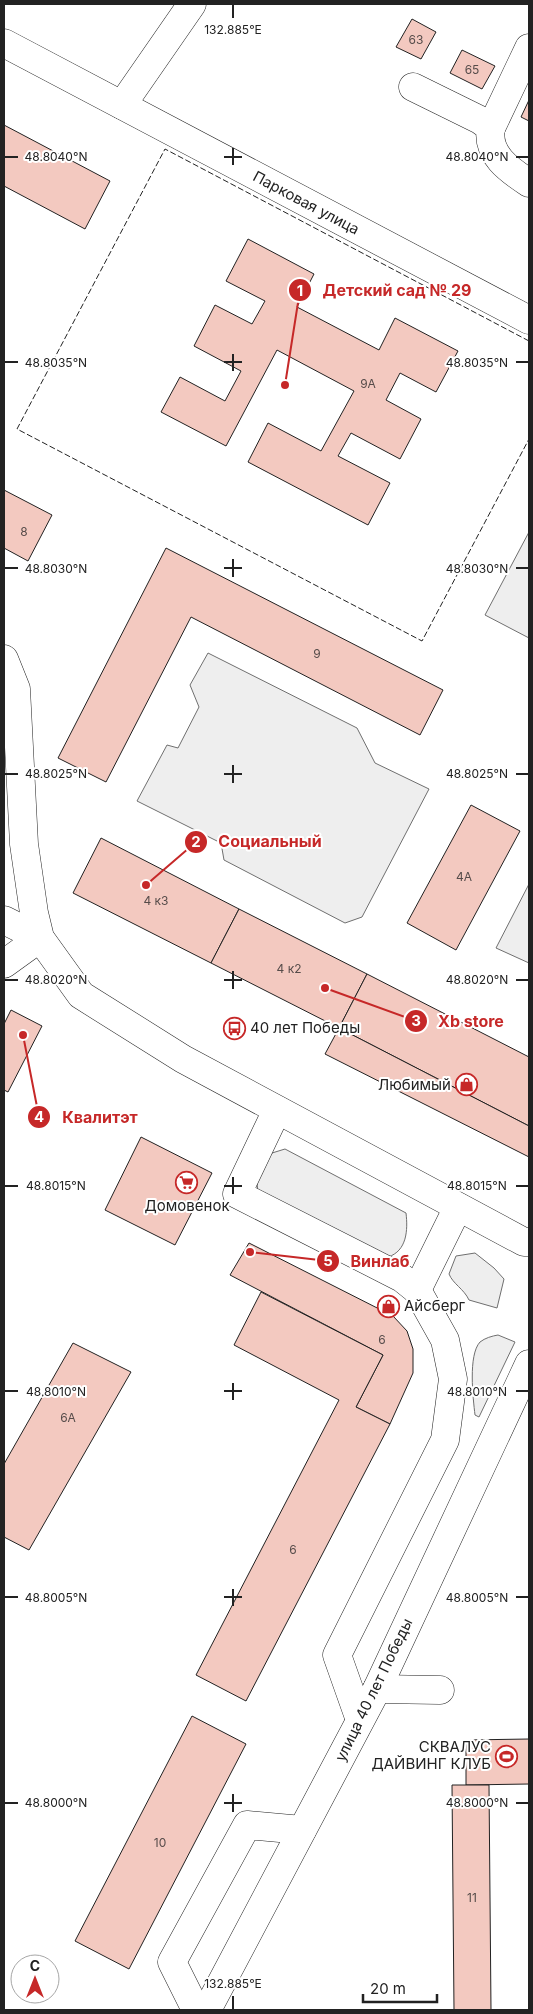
<svg xmlns="http://www.w3.org/2000/svg" width="533" height="2014" viewBox="0 0 533 2014" font-family="Inter,sans-serif">
<style>
.green{fill:#eee;stroke:#6f6f6f}
.building{fill:#f3c9c0;stroke:#222}
.lines{fill:none;stroke-linecap:round;stroke-linejoin:round}
.minor-casing{stroke:#222;stroke-width:29}
.major-casing{stroke:#222;stroke-width:29}
.minor{stroke:#fff;stroke-width:28}
.major{stroke:#fff;stroke-width:28}
.fence{stroke:#222;stroke-width:1;stroke-dasharray:6 2.5;stroke-linecap:butt}
.ticks{fill:none;stroke:#222;stroke-width:2}
.labels{text-anchor:middle;stroke-width:4;stroke-linejoin:round;paint-order:stroke}
.number-label{font-size:12px;fill:#564c4a}
.street-label{font-size:15px;fill:#222;stroke:#fff}
.poi-label{font-size:15px;fill:#222;stroke:#fff;text-anchor:start}
.ticks-label{font-size:12px;text-anchor:middle;fill:#222;stroke:#fff;stroke-width:4;stroke-linejoin:round;paint-order:stroke}
.leader{fill:none;stroke:#c62828;stroke-width:2}
.callout-dot{fill:#c62828;stroke:#fff;stroke-width:2}
.mark-label{font-size:15px;text-anchor:middle;font-weight:bold;fill:#fff}
.callout-label{font-size:16px;text-anchor:middle;font-weight:bold;fill:#c62828;stroke:#fff;stroke-width:4;stroke-linejoin:round;paint-order:stroke}
</style>
<rect width="100%" height="100%" fill="#fff"/>
<g class="green">
<polygon points="529,532 529,638 485,615"/>
<polygon points="208,653 357,728 375,763 429,789 362,917 345,923 224,860 221,843 137,801 167,745 178,748 199,707 190,685"/>
<polygon points="529,884 529,963 496,948"/>
<path d="M285,1149L406,1213C408,1230 407,1251 388,1257L258,1192L256,1175L272,1153Z"/>
<path d="M475,1253L494,1268L504,1279L497,1308L469,1300C464,1289 453,1284 449,1274L456,1256Z"/>
<path d="M498,1335L515,1342L479,1417L475,1415C473,1398 468,1355 480,1342C485,1338 492,1336 498,1335Z"/>
</g>
<g class="building">
<polygon points="412,19 436,32 421,59 396,47"/>
<polygon points="462,50 495,66 482,89 450,73"/>
<polygon points="529,100 529,121 521,117"/>
<polygon points="4,125 110,181 85,229 4,186"/>
<polygon points="248,239 314,274 297,307 379,350 395,318 458,351 436,392 400,373 386,400 421,419 400,459 351,433 338,456 390,483 368,525 248,462 268,423 321,451 354,391 277,350 226,446 161,412 180,377 225,401 241,371 194,346 215,305 252,324 265,301 226,281"/>
<polygon points="4,490 52,515 28,561 4,548"/>
<polygon points="166,548 443,690 420,735 191,617 106,782 58,758"/>
<polygon points="471,805 520,831 456,950 407,923"/>
<polygon points="101,838 239,909 211,963 73,893"/>
<polygon points="239,909 367,974 339,1028 211,963"/>
<polygon points="367,974 529,1057 529,1126 339,1028"/>
<polygon points="11,1010 42,1026 8,1092 4,1090 4,1024"/>
<polygon points="339,1028 529,1126 529,1157 325,1054"/>
<polygon points="141,1137 212,1173 175,1245 105,1210"/>
<polygon points="249,1243 393,1316 407,1331 413,1349 413,1373 390,1424 356,1407 383,1355 230,1275"/>
<polygon points="261,1292 383,1355 356,1407 390,1424 246,1701 196,1675 339,1400 234,1345"/>
<polygon points="73,1343 131,1372 29,1550 4,1537 4,1464"/>
<polygon points="192,1716 246,1744 129,1969 75,1941"/>
<polygon points="529,1739 529,1784 466,1785 466,1740"/>
<polygon points="452,1785 489,1785 491,2010 454,2010"/>
</g>
<g class="lines">
<defs>
<g id="minor">
<polyline points="4,43 529,320"/>
<path d="M413,87L480,120L491,128C486,154 509,170 529,183"/>
<polyline points="122,105 192,4"/>
<polyline points="491,128 529,48"/>
<polyline points="4,659 16,689 24,844 34,913 40,938 81,995 183,1059 524,1242 529,1242"/>
<polyline points="4,920 40,938 4,964"/>
<polyline points="277,1110 237,1194 402,1278 417,1290 445,1340 453,1379 445,1440 337,1655 360,1720"/>
<polyline points="417,1290 458,1207"/>
<polyline points="377,1689 440,1690"/>
<polyline points="196,2010 172,1962 247,1825 302,1830"/>
</g>
<polyline id="major" points="207,2010 377,1689 529,1364"/>
</defs>
<use href="#minor" class="minor-casing"/>
<use href="#major" class="major-casing"/>
<use href="#minor" class="minor"/>
<use href="#major" class="major"/>
<polyline class="fence" points="529,341 165,149 17,429 422,641 529,439"/>
</g>
<path class="ticks" d="M233,5V18M233,148V165M5,157H18M224,157H242M516,157H528M233,354V371M5,362H18M224,362H242M516,362H528M233,559V577M5,568H18M224,568H242M516,568H528M233,765V783M5,774H18M224,774H242M516,774H528M233,971V989M5,980H18M224,980H242M516,980H528M233,1177V1194M5,1186H18M224,1186H242M516,1186H528M233,1383V1400M5,1391H18M224,1391H242M516,1391H528M233,1589V1606M5,1597H18M224,1597H242M516,1597H528M233,1794V1812M5,1803H18M224,1803H242M516,1803H528M233,1996V2009"/>
<defs>
<symbol id="bus-ring" viewBox="-11 -11 22 22"><circle r="9.5" fill="#fff" stroke="#c62828" stroke-width="1.5"/><path d="M-5-6H5V4H4V6H2V4H-2V6H-4V4H-5ZM-3.5-4V0h7V-4ZM-3.5 1.2v1.5H-2V1.2ZM2 1.2v1.5H3.5V1.2Z" fill="#c62828"/></symbol>
<symbol id="shop-ring" viewBox="-11 -11 22 22"><circle r="9.5" fill="#fff" stroke="#c62828" stroke-width="1.5"/><path d="M-5-2.5h2.3a2.7 3.5 0 0 1 5.4 0H5L5.5 6h-11ZM-1.5-2.5h3a1.5 2.3 0 0 0-3 0Z" fill="#c62828"/></symbol>
<symbol id="supermarket-ring" viewBox="-11 -11 22 22"><circle r="9.5" fill="#fff" stroke="#c62828" stroke-width="1.5"/><path d="M-6-5.5h2.5l.6 2H6L4.5 2H-2.5L-4.4-4H-6ZM-1.5 3.2a1.3 1.3 0 1 0 .1 0ZM3 3.2a1.3 1.3 0 1 0 .1 0Z" fill="#c62828"/></symbol>
<symbol id="stadium-ring" viewBox="-11 -11 22 22"><circle r="9.5" fill="#fff" stroke="#c62828" stroke-width="1.5"/><path d="M0-5a6.5 5 0 1 0 0 10a6.5 5 0 1 0 0-10ZM-3.5-1.8h7v3.6h-7Z" fill="#c62828"/></symbol>
</defs>
<g fill-rule="evenodd">
<use href="#bus-ring" x="222" y="1016" width="25" height="25"/>
<use href="#shop-ring" x="454" y="1072" width="25" height="25"/>
<use href="#supermarket-ring" x="174" y="1170" width="25" height="25"/>
<use href="#shop-ring" x="376" y="1294" width="25" height="25"/>
<use href="#stadium-ring" x="494" y="1744" width="25" height="25"/>
</g>
<g class="labels">
<g class="number-label">
<text x="416" y="44">63</text>
<text x="472" y="74">65</text>
<text x="368" y="388">9А</text>
<text x="24" y="536">8</text>
<text x="317" y="658">9</text>
<text x="464" y="881">4А</text>
<text x="156" y="905">4 к3</text>
<text x="289" y="973">4 к2</text>
<text x="382" y="1344">6</text>
<text x="68" y="1422">6А</text>
<text x="293" y="1554">6</text>
<text x="160" y="1847">10</text>
<text x="472" y="1902">11</text>
</g>
<g class="street-label">
<text transform="translate(306 203) rotate(28)" y="5">Парковая улица</text>
<text transform="translate(374 1690) rotate(-64)" y="5">улица 40 лет Победы</text>
</g>
<g class="poi-label">
<text x="250" y="1033">40 лет Победы</text>
<text x="451" y="1090" text-anchor="end">Любимый</text>
<text x="187" y="1211" text-anchor="middle">Домовенок</text>
<text x="404" y="1311">Айсберг</text>
<text x="491" y="1752" text-anchor="end">СКВАЛУС<tspan x="491" dy="17">ДАЙВИНГ КЛУБ</tspan></text>
</g>
</g>
<g class="ticks-label">
<text x="233" y="34">132.885°E</text>
<text x="56" y="161">48.8040°N</text>
<text x="477" y="161">48.8040°N</text>
<text x="56" y="367">48.8035°N</text>
<text x="477" y="367">48.8035°N</text>
<text x="56" y="573">48.8030°N</text>
<text x="477" y="573">48.8030°N</text>
<text x="56" y="778">48.8025°N</text>
<text x="477" y="778">48.8025°N</text>
<text x="56" y="984">48.8020°N</text>
<text x="477" y="984">48.8020°N</text>
<text x="56" y="1190">48.8015°N</text>
<text x="477" y="1190">48.8015°N</text>
<text x="56" y="1396">48.8010°N</text>
<text x="477" y="1396">48.8010°N</text>
<text x="56" y="1602">48.8005°N</text>
<text x="477" y="1602">48.8005°N</text>
<text x="56" y="1807">48.8000°N</text>
<text x="477" y="1807">48.8000°N</text>
<text x="233" y="1988">132.885°E</text>
</g>
<path class="leader" d="M285 385L300 290M146 885L196 842M325 988L416 1021M23 1035L39 1117M250 1252L328 1261"/>
<g class="callout-dot">
<circle cx="285" cy="385" r="5"/>
<circle cx="146" cy="885" r="5"/>
<circle cx="325" cy="988" r="5"/>
<circle cx="23" cy="1035" r="5"/>
<circle cx="250" cy="1252" r="5"/>
<circle cx="300" cy="290" r="12"/>
<circle cx="196" cy="842" r="12"/>
<circle cx="416" cy="1021" r="12"/>
<circle cx="39" cy="1117" r="12"/>
<circle cx="328" cy="1261" r="12"/>
</g>
<g class="mark-label">
<text x="300" y="296">1</text>
<text x="196" y="847">2</text>
<text x="416" y="1026">3</text>
<text x="39" y="1122">4</text>
<text x="328" y="1266">5</text>
</g>
<g class="callout-label">
<text x="397" y="296">Детский сад № 29</text>
<text x="270" y="847">Социальный</text>
<text x="471" y="1027">Xb store</text>
<text x="100" y="1123">Квалитэт</text>
<text x="380" y="1267">Винлаб</text>
</g>
<rect width="533" height="2014" fill="none" stroke="#222222" stroke-width="10"/>
<g transform="translate(35 1979)"><circle r="24" fill="#ffffff" stroke="#a7a7a7"/>
<path d="M0-4L9 19L0 12L-9 19Z" fill="#c62828"/>
<text y="-8" font-size="14" font-weight="bold" text-anchor="middle" fill="#222222">С</text>
</g>
<path d="M363 1994v8h74v-8" fill="none" stroke="#222222" stroke-width="2.5"/>
<text x="370" y="1994" font-size="15" fill="#222222" stroke="#ffffff" stroke-width="4" paint-order="stroke">20 m</text>
</svg>
